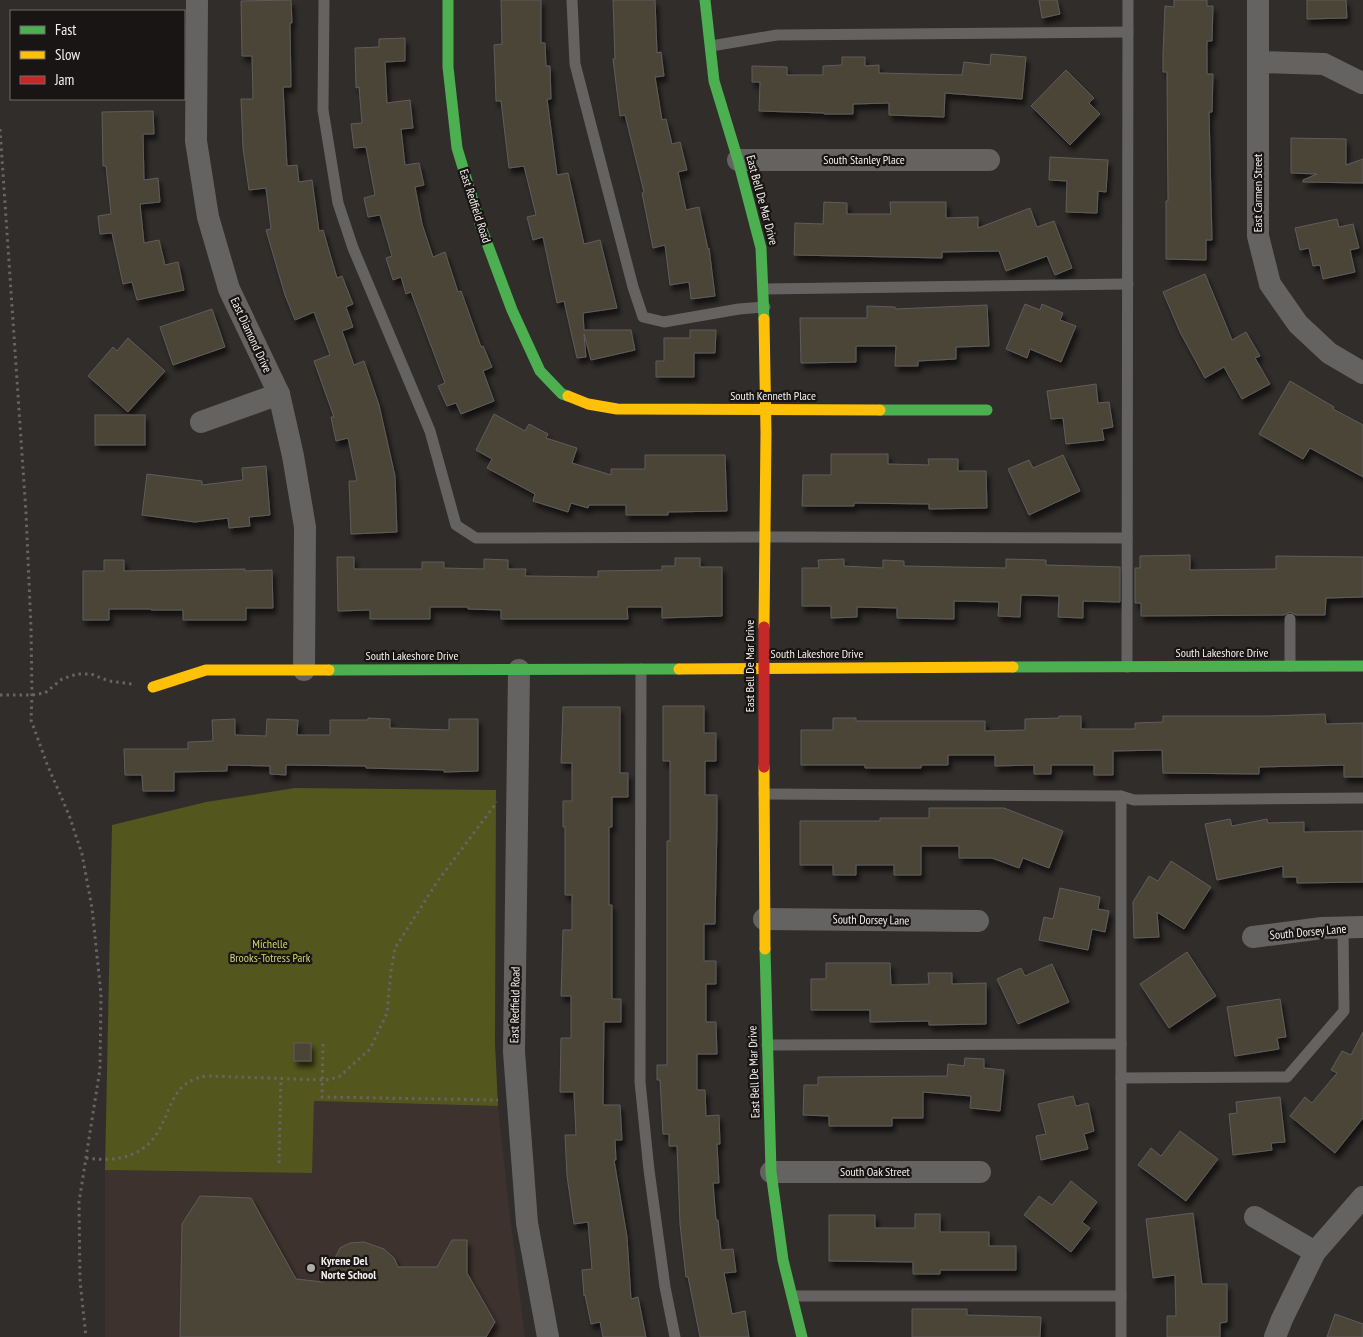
<svg xmlns="http://www.w3.org/2000/svg" width="1363" height="1337" viewBox="0 0 1363 1337" font-family="'PT Sans Narrow',sans-serif">
<style>
.built{fill:#3d322d}
.green{fill:#53561d}
.building{fill:#4b4439;stroke:#5f5d5b;filter:url(#shadow)}
.lines{fill:none;stroke-linecap:round;stroke-linejoin:round}
.path{stroke:#666464;stroke-width:3;stroke-dasharray:2.5 4;stroke-linecap:butt}
.lane{stroke:#656362;stroke-width:11}
.street{stroke:#656362;stroke-width:22}
.fast{stroke:#4caf50;stroke-width:11}
.slow{stroke:#ffc107;stroke-width:11}
.jam{stroke:#c62828;stroke-width:11}
.poi-dot{fill:#afaba9;stroke:#181514;stroke-width:2}
.labels{text-anchor:middle;stroke-width:4.5;stroke-linejoin:round;paint-order:stroke}
.street-label{font-size:12px;fill:#f3efed;stroke:#181514}
.park-label{font-size:12px;fill:#cdd56e;stroke:#181514}
.poi-label{font-size:12px;font-weight:bold;fill:#f3efed;stroke:#181514;text-anchor:start}
</style>
<defs>
<filter id="shadow"><feDropShadow dx="3" dy="5.5" stdDeviation="2.5" flood-color="#0009"/></filter>
</defs>
<rect width="100%" height="100%" fill="#302d2b"/>
<polygon class="built" points="314,1101 498,1106 509,1207 525,1337 105,1337 105,1170 311,1173"/>
<polygon class="green" points="295,788 496,790 495,1043 498,1106 314,1101 312,1173 105,1170 112,825 206,802"/>
<g class="building">
<polygon points="291,0 292,23 290,23 291,87 283,87 287,166 297,165 299,182 312,180 319,231 323,230 337,278 342,276 353,304 346,307 353,327 342,331 354,365 364,361 379,405 395,476 397,532 351,534 349,481 357,481 348,438 336,441 331,417 334,417 314,361 330,355 314,312 295,320 285,295 266,230 271,229 266,188 249,190 243,148 241,99 253,99 252,56 242,56 241,1"/>
<polygon points="501,0 541,0 541,43 545,43 546,66 550,66 551,99 547,99 557,175 568,173 584,244 600,240 617,308 583,313 584,330 631,330 635,350 591,360 584,334 586,357 577,358 564,301 557,303 543,237 533,240 527,217 536,215 524,166 509,168 501,101 496,101 494,45 502,44"/>
<polygon points="613,0 655,0 657,53 661,52 664,76 655,77 662,120 666,119 672,144 680,142 687,170 678,172 686,210 699,207 708,249 709,248 715,296 691,299 689,282 670,285 665,245 653,248 642,193 644,192 625,115 620,116 613,59 615,59"/>
<polygon points="1039,0 1057,0 1060,14 1042,18"/>
<polygon points="1174,0 1207,0 1207,6 1213,6 1212,41 1207,41 1207,74 1213,74 1212,112 1209,112 1212,240 1206,240 1206,260 1166,259 1166,201 1168,201 1167,72 1163,72 1163,54 1165,6 1174,7"/>
<polygon points="1307,0 1346,0 1347,18 1307,19"/>
<polygon points="405,38 405,61 385,62 387,103 410,100 413,128 401,129 405,165 419,163 424,185 415,187 422,224 433,257 445,252 458,292 461,291 481,347 483,346 492,367 483,371 494,401 461,414 456,403 447,406 438,386 445,383 411,292 406,294 401,277 393,280 386,258 392,256 380,215 368,217 364,198 375,195 366,147 354,148 351,124 362,123 359,87 356,88 355,48 379,47 379,39"/>
<polygon points="991,54 1026,57 1022,99 945,93 944,117 889,115 889,103 853,104 853,114 824,114 824,113 759,111 760,82 752,82 752,66 787,67 787,75 823,75 823,66 842,65 842,57 865,57 865,66 879,65 879,73 962,75 964,62 990,65"/>
<polygon points="1066,70 1094,98 1089,103 1100,114 1070,145 1031,106"/>
<polygon points="153,111 154,134 143,134 144,180 158,178 160,202 140,204 144,243 159,240 165,265 178,262 184,290 137,300 132,282 123,284 112,233 100,234 98,216 111,214 106,166 103,166 102,112"/>
<polygon points="1291,138 1346,139 1346,165 1363,159 1363,183 1303,182 1303,180 1317,174 1291,173"/>
<polygon points="1050,157 1108,160 1106,192 1098,191 1097,213 1066,212 1067,181 1049,180"/>
<polygon points="824,202 847,203 847,214 891,214 890,202 946,202 946,218 978,217 978,228 1030,208 1037,227 1054,221 1072,268 1055,275 1047,256 1006,271 999,251 942,252 942,258 794,255 795,223 823,224"/>
<polygon points="1337,219 1339,227 1353,224 1359,248 1350,250 1355,272 1323,279 1320,265 1313,266 1309,248 1300,250 1295,228"/>
<polygon points="1205,274 1232,340 1246,332 1260,356 1255,358 1270,384 1242,399 1224,367 1205,378 1180,332 1163,292"/>
<polygon points="1025,304 1040,310 1042,304 1063,313 1060,320 1076,326 1061,362 1030,349 1027,358 1006,349"/>
<polygon points="987,305 989,346 956,347 956,359 918,361 918,366 895,366 896,346 856,346 856,362 801,363 800,318 867,318 867,306 895,307 896,309"/>
<polygon points="212,309 225,347 173,365 160,327"/>
<polygon points="690,330 716,330 715,353 694,353 694,377 656,377 656,361 664,361 664,338 690,338"/>
<polygon points="128,338 165,371 128,412 88,376 113,347 117,351"/>
<polygon points="1290,381 1334,407 1333,409 1363,425 1363,477 1310,448 1303,459 1259,434"/>
<polygon points="1096,384 1098,403 1109,402 1113,427 1102,429 1104,440 1066,444 1063,418 1051,419 1047,391"/>
<polygon points="494,414 525,431 529,424 548,434 546,438 577,448 572,463 611,475 611,469 645,469 645,455 725,455 727,511 668,512 668,515 626,515 626,505 589,505 588,508 571,503 568,512 533,501 535,494 487,468 492,459 476,450"/>
<rect x="95" y="415" width="50" height="30"/>
<polygon points="831,454 888,454 888,464 929,465 928,459 958,459 958,471 986,471 987,508 929,509 929,504 854,503 854,506 802,506 803,475 831,475"/>
<polygon points="1063,455 1080,491 1029,515 1008,469 1029,460 1033,468"/>
<polygon points="266,466 270,515 249,517 250,526 229,528 228,518 195,522 142,515 147,474 202,481 202,485 243,480 242,468"/>
<polygon points="1190,555 1190,570 1276,569 1276,556 1363,557 1363,597 1326,598 1325,615 1296,615 1290,612 1284,615 1141,616 1141,603 1135,603 1135,568 1140,568 1140,556"/>
<polygon points="337,557 354,557 354,569 422,569 422,562 444,562 444,568 484,569 484,559 508,560 508,569 526,569 525,576 598,577 598,571 662,570 662,566 675,566 675,558 700,558 700,567 722,567 722,616 662,618 662,607 627,607 628,619 501,619 501,610 468,609 468,607 430,607 430,619 370,619 370,610 338,611"/>
<polygon points="844,559 844,566 883,568 883,560 904,561 904,566 1006,568 1006,559 1046,560 1046,565 1120,567 1120,602 1083,601 1083,618 1058,617 1059,596 1021,595 1020,617 998,616 999,602 954,601 954,619 897,618 897,608 857,607 857,617 831,618 831,606 802,606 802,568 819,568 818,560"/>
<polygon points="104,560 124,560 124,571 245,569 245,571 272,570 273,608 246,608 246,620 183,620 183,610 151,610 151,609 109,609 109,620 83,620 83,571 104,571"/>
<polygon points="663,706 704,706 704,733 716,733 716,761 705,761 705,795 717,795 717,826 715,924 704,924 704,961 716,961 716,984 706,984 706,1022 716,1022 717,1054 697,1054 697,1090 705,1090 706,1116 719,1115 720,1144 717,1144 719,1183 713,1183 716,1220 718,1220 721,1250 733,1249 736,1272 724,1273 732,1314 745,1311 749,1337 700,1337 688,1277 686,1277 680,1224 677,1146 669,1146 669,1134 663,1134 660,1080 657,1080 657,1065 667,1065 667,841 670,841 670,761 663,761"/>
<polygon points="563,707 620,707 620,773 628,773 628,797 612,797 612,827 609,827 609,905 612,905 612,999 621,999 621,1022 604,1022 603,1105 620,1105 622,1140 615,1140 616,1160 614,1160 627,1237 631,1299 638,1297 646,1337 603,1337 600,1322 591,1324 585,1295 584,1296 582,1270 592,1269 588,1222 574,1224 567,1176 565,1135 576,1135 574,1092 560,1092 561,1038 571,1038 571,996 561,996 563,930 572,930 572,895 565,895 565,827 563,827 563,801 572,801 572,763 561,763"/>
<polygon points="1325,714 1326,724 1363,723 1363,777 1344,777 1344,765 1259,767 1259,774 1163,773 1162,750 1113,751 1113,775 1094,775 1094,765 1051,765 1051,774 1034,774 1034,765 995,766 995,755 948,755 948,765 921,765 921,768 865,768 865,765 801,765 801,730 833,730 833,718 856,718 856,721 985,721 985,731 1025,730 1025,719 1059,718 1059,716 1081,716 1081,729 1135,729 1135,723 1163,722 1163,716 1268,716"/>
<polygon points="368,718 390,719 390,728 449,730 449,719 478,719 478,771 444,772 444,770 366,768 366,766 286,765 286,775 270,774 270,766 227,765 227,771 174,772 174,791 143,791 142,775 125,775 124,749 188,749 188,742 213,741 212,720 235,719 235,735 266,736 267,719 298,720 297,735 330,735 330,720 368,720"/>
<polygon points="929,808 1004,808 1063,831 1049,868 1023,858 1019,868 992,858 959,858 959,846 921,846 921,875 894,875 894,865 856,865 856,875 833,875 833,865 800,865 800,821 880,821 880,818 929,818"/>
<polygon points="1230,819 1232,826 1267,819 1268,823 1304,822 1304,832 1363,831 1363,882 1297,883 1297,877 1283,877 1283,866 1217,880 1205,824"/>
<polygon points="1171,861 1211,887 1184,929 1157,912 1159,937 1134,938 1133,902 1149,876 1158,881"/>
<polygon points="1060,888 1100,897 1098,909 1109,911 1105,932 1092,929 1088,950 1039,940 1044,917 1053,919"/>
<polygon points="1187,952 1216,996 1169,1028 1140,984"/>
<polygon points="826,963 890,963 891,985 929,984 928,973 952,973 952,984 986,983 986,1024 929,1025 929,1021 870,1022 870,1010 811,1010 811,979 826,979"/>
<polygon points="1052,964 1069,1002 1018,1024 997,979 1021,968 1025,976"/>
<polygon points="1280,999 1286,1037 1277,1038 1279,1049 1235,1056 1227,1007"/>
<polygon points="1363,1032 1363,1118 1335,1153 1290,1116 1305,1097 1312,1103 1337,1073 1331,1070 1342,1051 1351,1055"/>
<rect x="294" y="1043" width="17" height="18"/>
<polygon points="965,1058 984,1059 984,1068 1004,1070 1000,1111 970,1108 971,1096 923,1092 923,1118 892,1118 892,1126 829,1126 829,1116 803,1115 804,1085 818,1085 818,1077 947,1076 948,1064 964,1066"/>
<polygon points="1073,1096 1076,1106 1088,1103 1094,1131 1084,1134 1088,1149 1041,1160 1036,1136 1046,1134 1038,1104"/>
<polygon points="1280,1097 1285,1142 1271,1143 1272,1150 1233,1155 1229,1114 1237,1113 1236,1102"/>
<polygon points="1180,1131 1218,1159 1186,1201 1138,1165 1151,1148 1161,1156"/>
<polygon points="1071,1181 1097,1202 1082,1222 1090,1228 1071,1252 1024,1215 1039,1196 1052,1205"/>
<polygon points="200,1196 251,1198 296,1279 323,1282 340,1248 350,1243 364,1242 384,1249 394,1258 398,1267 437,1267 452,1240 467,1240 467,1273 495,1322 486,1337 180,1337 182,1224"/>
<polygon points="1193,1213 1202,1284 1227,1284 1227,1322 1220,1323 1220,1337 1167,1337 1167,1316 1176,1316 1175,1275 1153,1278 1146,1219"/>
<polygon points="915,1214 940,1214 940,1232 989,1232 989,1246 1016,1246 1016,1270 940,1270 940,1274 913,1274 913,1262 829,1261 829,1215 875,1215 875,1228 915,1228"/>
<polygon points="912,1309 967,1309 967,1315 1041,1317 1040,1337 912,1337"/>
<polygon points="1335,1314 1363,1324 1363,1337 1327,1337"/>
</g>
<g class="lines">
<g class="path">
<polyline points="0,129 26,513 31,628 32,695 31,720 47,764 69,815 82,854 92,908 101,994 100,1069 79,1202 80,1281 86,1337"/>
<polyline points="0,695 32,695 45,693 62,679 77,674 91,674 109,681 132,684"/>
<polyline points="323,1044 322,1097 498,1100"/>
<path d="M86,1158C114,1162 144,1158 159,1130C173,1105 173,1081 207,1076L325,1080L339,1077L370,1049L387,1013L391,971L395,948L437,882L497,802"/>
<polyline points="279,1163 281,1078"/>
</g>
<g class="lane">
<polyline points="324,0 323,110 338,203 353,248 430,431 456,525 476,538 785,537 1127,538"/>
<polyline points="572,0 575,64 633,287 643,317 664,322 739,309 765,307"/>
<polyline points="711,46 777,35 1128,32"/>
<polyline points="764,289 1128,284"/>
<polyline points="1290,619 1290,666"/>
<polyline points="1127,667 1128,0"/>
<polyline points="641,669 640,1082 649,1170 665,1287 675,1337"/>
<polyline points="764,794 1121,796 1134,800 1363,798"/>
<polyline points="767,1045 1121,1044"/>
<polyline points="1121,1078 1287,1077 1344,1011 1343,928"/>
<polyline points="792,1296 1121,1296"/>
<polyline points="1121,1337 1121,796"/>
</g>
<g class="street">
<polyline points="197,0 196,141 208,217 229,289 279,394 293,456 305,527 304,670"/>
<polyline points="1258,0 1258,236 1270,284 1298,324 1329,353 1363,373"/>
<polyline points="1258,62 1324,64 1362,83"/>
<polyline points="738,160 989,160"/>
<polyline points="201,422 279,394"/>
<polyline points="519,670 514,1052 527,1223 548,1337"/>
<polyline points="764,919 978,921"/>
<polyline points="1253,937 1322,928 1363,927"/>
<polyline points="771,1172 980,1172"/>
<polyline points="1255,1217 1315,1252"/>
<polyline points="1275,1337 1282,1319 1315,1252 1363,1197"/>
</g>
<g class="fast">
<polyline points="448,0 448,67 457,148 481,227 512,310 540,371 562,394 568,396"/>
<polyline points="705,0 714,81 738,160 761,248 764,319"/>
<polyline points="880,410 987,410"/>
<polyline points="1013,667 1363,666"/>
<polyline points="329,670 679,669"/>
<polyline points="765,949 771,1172 783,1260 802,1337"/>
</g>
<g class="slow">
<polyline points="568,396 588,404 617,409 880,410"/>
<polyline points="764,627 766,433 764,319"/>
<polyline points="679,669 1013,667"/>
<polyline points="153,687 206,670 329,670"/>
<polyline points="764,767 765,949"/>
</g>
<polyline class="jam" points="764,767 764,627"/>
</g>
<circle class="poi-dot" cx="311" cy="1268" r="5"/>
<g class="labels">
<g class="street-label">
<text x="864" y="164">South Stanley Place</text>
<text transform="translate(1258 193) rotate(-90)" y="4">East Carmen Street</text>
<text transform="translate(762 200) rotate(75)" y="4">East Bell De Mar Drive</text>
<text transform="translate(475 206) rotate(72)" y="4">East Redfield Road</text>
<text transform="translate(251 335) rotate(65)" y="4">East Diamond Drive</text>
<text x="773" y="400">South Kenneth Place</text>
<text x="1222" y="657">South Lakeshore Drive</text>
<text x="817" y="658">South Lakeshore Drive</text>
<text x="412" y="660">South Lakeshore Drive</text>
<text transform="translate(750 666) rotate(-90)" y="4">East Bell De Mar Drive</text>
<text transform="translate(871 920) rotate(1)" y="4">South Dorsey Lane</text>
<text transform="translate(1308 932) rotate(-5)" y="4">South Dorsey Lane</text>
<text transform="translate(515 1005) rotate(-89)" y="4">East Redfield Road</text>
<text transform="translate(754 1072) rotate(-92)" y="4">East Bell De Mar Drive</text>
<text x="875" y="1176">South Oak Street</text>
</g>
<g class="park-label">
<text x="270" y="948">Michelle<tspan x="270" dy="14">Brooks-Totress Park</tspan></text>
</g>
<g class="poi-label">
<text x="321" y="1265">Kyrene Del<tspan x="321" dy="14">Norte School</tspan></text>
</g>
</g>
<rect x="10" y="10" width="175" height="90" fill="#181514" stroke="#706c6b"/>
<rect x="20" y="26" width="25" height="8" fill="#4caf50" stroke="#706c6b"/>
<text x="55" y="35" font-size="15" fill="#f3efed">Fast</text>
<rect x="20" y="51" width="25" height="8" fill="#ffc107" stroke="#706c6b"/>
<text x="55" y="60" font-size="15" fill="#f3efed">Slow</text>
<rect x="20" y="76" width="25" height="8" fill="#c62828" stroke="#706c6b"/>
<text x="55" y="85" font-size="15" fill="#f3efed">Jam</text>
</svg>
